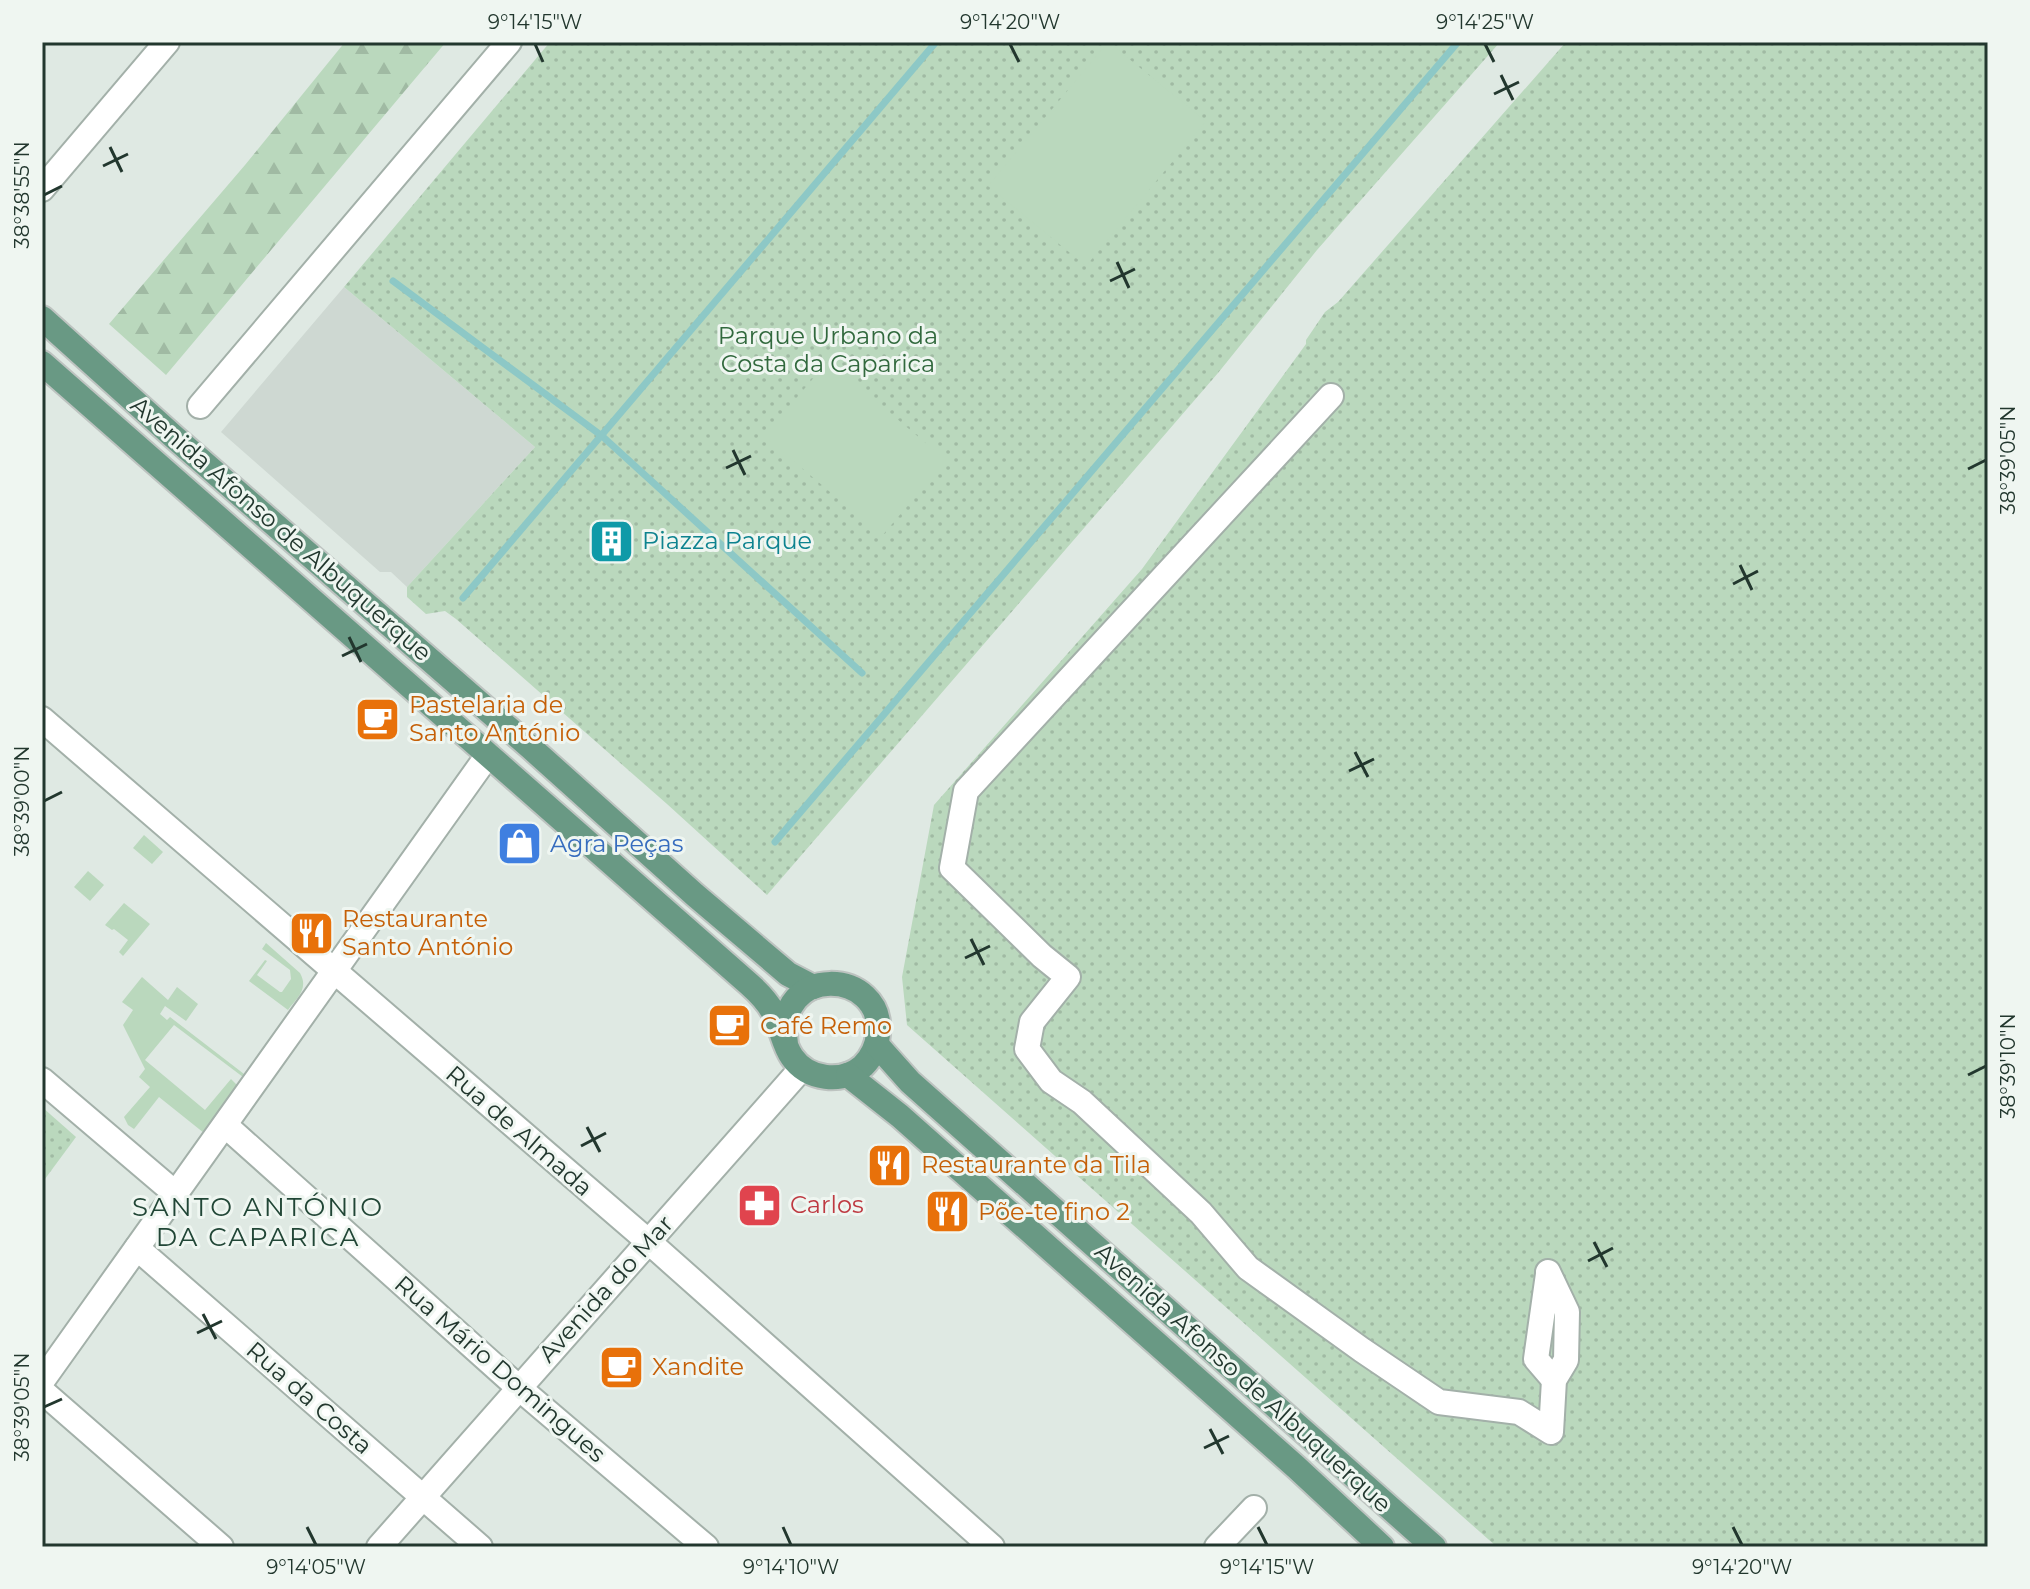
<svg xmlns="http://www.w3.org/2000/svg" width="2030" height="1589" viewBox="0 0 2030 1589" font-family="Montserrat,sans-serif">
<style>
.built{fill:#ced8d2}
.grass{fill:url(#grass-dots)}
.forest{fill:url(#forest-firs)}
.garden{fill:#bad8bd}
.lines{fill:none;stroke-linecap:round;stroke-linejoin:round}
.stream{stroke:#8dc8c6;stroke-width:7}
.minor-casing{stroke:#a3b0a9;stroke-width:28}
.major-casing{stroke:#bdc3c0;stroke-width:28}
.minor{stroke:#fff;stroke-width:24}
.major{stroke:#699984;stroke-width:24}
.ticks{fill:none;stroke:#22372e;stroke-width:3}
.labels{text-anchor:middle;stroke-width:6;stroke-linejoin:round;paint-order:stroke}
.park-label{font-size:24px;fill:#31693d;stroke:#eff6f1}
.street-label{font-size:24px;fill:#22372e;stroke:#eff6f1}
.culture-label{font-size:24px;fill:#0d838f;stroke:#eff6f1;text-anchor:start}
.food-label{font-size:24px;fill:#c56008;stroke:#eff6f1;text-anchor:start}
.shop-label{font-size:24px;fill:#366cbe;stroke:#eff6f1;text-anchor:start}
.health-label{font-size:24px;fill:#be3a42;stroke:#eff6f1;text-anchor:start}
.neighbourhood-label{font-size:26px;letter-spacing:2px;fill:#214636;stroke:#eff6f1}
.neatline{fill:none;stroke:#22372e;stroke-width:3}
.ticks-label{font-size:20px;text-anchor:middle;fill:#22372e}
</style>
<defs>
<pattern id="grass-dots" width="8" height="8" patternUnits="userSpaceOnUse" patternTransform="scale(2)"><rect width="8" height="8" fill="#bad8bd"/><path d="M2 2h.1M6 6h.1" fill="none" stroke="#a0baa3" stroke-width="1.8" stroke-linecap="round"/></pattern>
<pattern id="forest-firs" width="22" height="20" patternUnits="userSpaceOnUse" patternTransform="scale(2)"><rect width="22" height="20" fill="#bad8bd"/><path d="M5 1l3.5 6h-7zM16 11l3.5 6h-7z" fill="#a0baa3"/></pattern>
</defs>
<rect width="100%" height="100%" fill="#dfe9e3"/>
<polygon class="built" points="344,287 535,447 407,587 391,572 380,572 221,432"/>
<g class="grass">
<polygon points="550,42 1500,42 1317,250 1218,373 767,895 667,804 456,619 445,611 426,614 407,597 407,587 535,447 344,287"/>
<polygon points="1566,42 1988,42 1988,1547 1497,1547 907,1025 902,977 934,805 1142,569 1306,344 1306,340 1325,312 1338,302"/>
<polygon points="42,1107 76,1137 42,1183"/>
</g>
<polygon class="forest" points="345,42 446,42 166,375 109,324 245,165"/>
<g class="garden">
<polygon points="1108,42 1206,121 1086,266 988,186"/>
<polygon points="828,361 946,460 882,536 764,436"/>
<polygon points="144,835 163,852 152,864 133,848"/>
<polygon points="88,871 104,885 90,901 74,887"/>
<polygon points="124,903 150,924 123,956 119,952 128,940 114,929 112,930 105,925"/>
<path d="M266,943L300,973C309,989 297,998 288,1010L249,981L265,960L267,961L257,975L280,992H282L291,979L290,970L262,949Z"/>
<polygon points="142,977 168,1000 177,987 198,1004 186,1021 165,1006 160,1014 167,1020 170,1017 244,1074 243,1077 174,1025 145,1060 205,1110 231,1079 237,1085 204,1133 159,1097 134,1129 128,1125 124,1117 150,1087 139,1077 145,1069 123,1025 133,1010 122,1002"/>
</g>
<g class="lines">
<g class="stream">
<polyline points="393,281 602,436 862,673"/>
<polyline points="463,598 936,42"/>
<polyline points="775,842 1458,42"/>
</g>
<defs>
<g id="minor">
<polyline points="42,189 167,42"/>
<polyline points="1331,396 966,791 952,868 1042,956 1068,977 1032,1022 1027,1049 1051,1081 1082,1102 1201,1213 1248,1268 1362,1350 1439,1402 1519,1412 1551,1432 1554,1380 1566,1360 1567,1312 1548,1272"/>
<polyline points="200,406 509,42"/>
<polyline points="42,719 649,1242 992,1547"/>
<polyline points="42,1080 176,1194"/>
<polyline points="225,1125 519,1388 706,1547"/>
<polyline points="137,1248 480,1547"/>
<polyline points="1548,1274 1536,1359 1554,1380"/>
<polyline points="42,1381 488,755"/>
<polyline points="42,1391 221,1547"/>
<polyline points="379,1547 802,1068"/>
<polyline points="1217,1547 1254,1508"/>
</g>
<g id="major">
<polyline points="42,318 174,437 530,747 695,895 788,974 813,987"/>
<path d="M42,363L749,984C758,992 767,1001 773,1012C781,1026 783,1044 792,1057C808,1080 842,1084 863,1066C872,1057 877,1046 878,1034C885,969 774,962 786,1044"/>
<polyline points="877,1045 910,1082 1434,1547"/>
<polyline points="848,1075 900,1116 1296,1467 1382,1547"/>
</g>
</defs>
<use href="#minor" class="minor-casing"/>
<use href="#major" class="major-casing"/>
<use href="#minor" class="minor"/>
<use href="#major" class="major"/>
</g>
<path class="ticks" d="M535,44L543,62M1010,44L1019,62M1485,44L1494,62M1501,75L1513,100M1494,94L1519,82M110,147L122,172M103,166L128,154M44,195L62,186M1117,262L1129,288M1110,281L1135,269M733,450L745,475M726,468L751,456M1968,469L1986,460M1740,565L1752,590M1733,584L1758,571M349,637L361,662M342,656L367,644M1355,752L1368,777M1349,771L1374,759M44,801L62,792M971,939L984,965M965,958L990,946M1968,1075L1986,1066M587,1127L600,1152M581,1146L606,1133M1594,1242L1607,1267M1588,1261L1613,1248M203,1314L216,1339M197,1333L222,1321M44,1407L62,1399M1210,1429L1223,1454M1204,1448L1229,1436M307,1527L316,1545M783,1527L791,1545M1258,1527L1267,1545M1733,1527L1742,1545"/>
<defs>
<symbol id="building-square" viewBox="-11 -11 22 22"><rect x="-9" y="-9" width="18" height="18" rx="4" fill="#0f9aa8" stroke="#eff6f1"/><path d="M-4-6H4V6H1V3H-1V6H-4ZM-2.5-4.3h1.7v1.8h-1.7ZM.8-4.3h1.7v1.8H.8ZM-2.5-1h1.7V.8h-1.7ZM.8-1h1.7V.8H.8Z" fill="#fff"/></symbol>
<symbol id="cafe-square" viewBox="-11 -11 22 22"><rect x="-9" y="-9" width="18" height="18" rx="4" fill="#e8710a" stroke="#eff6f1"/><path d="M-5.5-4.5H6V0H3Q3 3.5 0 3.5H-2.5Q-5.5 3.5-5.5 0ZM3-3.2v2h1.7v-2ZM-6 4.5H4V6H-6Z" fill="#fff"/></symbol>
<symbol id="shop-square" viewBox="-11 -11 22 22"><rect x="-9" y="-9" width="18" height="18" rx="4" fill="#3f7fe0" stroke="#eff6f1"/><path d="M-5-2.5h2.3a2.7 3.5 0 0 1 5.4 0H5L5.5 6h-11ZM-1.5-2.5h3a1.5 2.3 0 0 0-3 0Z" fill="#fff"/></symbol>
<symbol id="restaurant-square" viewBox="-11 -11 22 22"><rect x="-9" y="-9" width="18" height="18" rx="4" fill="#e8710a" stroke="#eff6f1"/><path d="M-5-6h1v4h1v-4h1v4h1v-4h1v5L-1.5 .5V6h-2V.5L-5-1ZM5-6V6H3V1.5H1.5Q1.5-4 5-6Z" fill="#fff"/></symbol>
<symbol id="pharmacy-square" viewBox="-11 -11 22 22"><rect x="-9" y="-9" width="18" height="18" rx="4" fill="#e0444e" stroke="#eff6f1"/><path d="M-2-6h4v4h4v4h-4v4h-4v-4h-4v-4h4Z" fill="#fff"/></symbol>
</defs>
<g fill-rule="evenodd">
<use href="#building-square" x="586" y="516" width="51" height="51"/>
<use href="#cafe-square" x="352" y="694" width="51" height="51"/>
<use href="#shop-square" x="494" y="818" width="51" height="51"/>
<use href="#restaurant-square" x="286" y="908" width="51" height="51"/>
<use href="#cafe-square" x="704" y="1000" width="51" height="51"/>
<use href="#restaurant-square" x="864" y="1140" width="51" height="51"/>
<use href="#pharmacy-square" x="734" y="1180" width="51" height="51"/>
<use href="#restaurant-square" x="922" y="1186" width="51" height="51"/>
<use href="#cafe-square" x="596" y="1342" width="51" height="51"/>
</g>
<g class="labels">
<g class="park-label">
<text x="828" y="344">Parque Urbano da<tspan x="828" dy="28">Costa da Caparica</tspan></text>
</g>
<g class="street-label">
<text transform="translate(281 529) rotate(41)" y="8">Avenida Afonso de Albuquerque</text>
<text transform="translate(519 1131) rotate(41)" y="8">Rua de Almada</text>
<text transform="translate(606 1289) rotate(-48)" y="8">Avenida do Mar</text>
<text transform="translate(500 1369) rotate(41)" y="8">Rua Mário Domingues</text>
<text transform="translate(1243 1378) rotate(42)" y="8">Avenida Afonso de Albuquerque</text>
<text transform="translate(309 1398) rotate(41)" y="8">Rua da Costa</text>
</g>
<g class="culture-label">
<text x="642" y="549">Piazza Parque</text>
</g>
<g class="food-label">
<text x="409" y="713">Pastelaria de<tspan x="409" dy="28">Santo António</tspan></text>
<text x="342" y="927">Restaurante<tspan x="342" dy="28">Santo António</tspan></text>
<text x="760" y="1034">Café Remo</text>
<text x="921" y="1173">Restaurante da Tila</text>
<text x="978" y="1220">Põe-te fino 2</text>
<text x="652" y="1375">Xandite</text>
</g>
<g class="shop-label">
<text x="550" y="852">Agra Peças</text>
</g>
<g class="health-label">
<text x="790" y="1213">Carlos</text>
</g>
<g class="neighbourhood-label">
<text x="258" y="1216">SANTO ANTÓNIO<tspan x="258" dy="30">DA CAPARICA</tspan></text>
</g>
</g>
<rect width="2030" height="1589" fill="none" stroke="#eff6f1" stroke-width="88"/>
<rect x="44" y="44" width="1942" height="1501" class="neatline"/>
<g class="ticks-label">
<text x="535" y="29">9°14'15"W</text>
<text x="1010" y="29">9°14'20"W</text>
<text x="1485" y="29">9°14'25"W</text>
<text transform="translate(22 195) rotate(-90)" y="7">38°38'55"N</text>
<text transform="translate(2008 460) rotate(-90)" y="7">38°39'05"N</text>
<text transform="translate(22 801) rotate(-90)" y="7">38°39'00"N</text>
<text transform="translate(2008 1066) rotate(-90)" y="7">38°39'10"N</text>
<text transform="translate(22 1407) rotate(-90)" y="7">38°39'05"N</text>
<text x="316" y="1574">9°14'05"W</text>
<text x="791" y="1574">9°14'10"W</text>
<text x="1267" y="1574">9°14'15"W</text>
<text x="1742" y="1574">9°14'20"W</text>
</g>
</svg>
